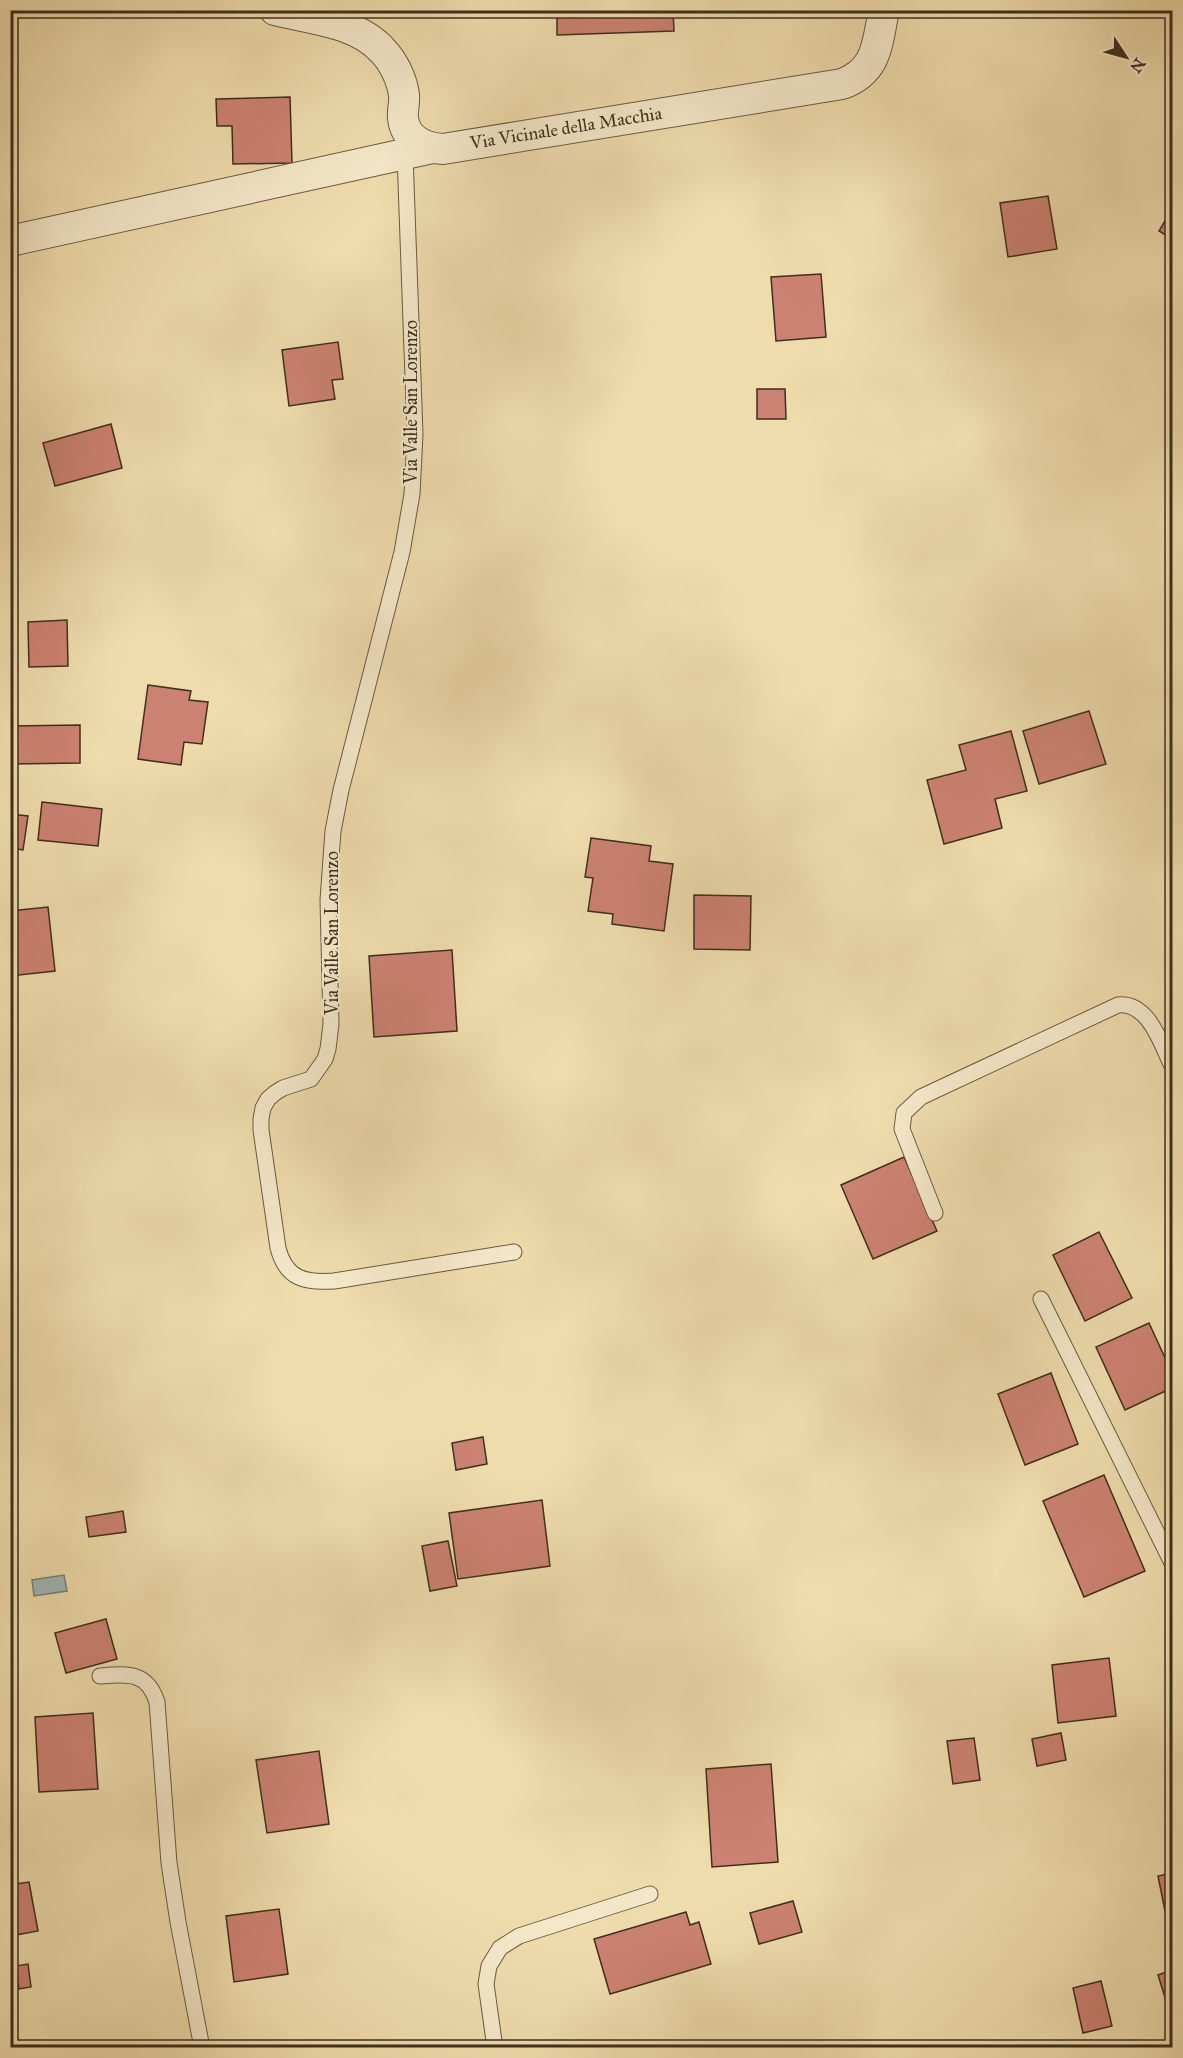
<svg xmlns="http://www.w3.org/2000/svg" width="1183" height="2058" viewBox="0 0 1183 2058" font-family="'IM FELL Great Primer',serif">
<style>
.water{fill:#a0b8b6;stroke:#798179;stroke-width:1.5}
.building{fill:#cc8272;stroke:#3e2f1e;stroke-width:1.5}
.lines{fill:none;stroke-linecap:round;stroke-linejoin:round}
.lane-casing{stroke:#6a5a42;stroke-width:17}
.street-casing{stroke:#6a5a42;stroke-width:32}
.lane{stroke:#f5e8ca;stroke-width:15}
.street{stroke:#f5e8ca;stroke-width:30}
.labels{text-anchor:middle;stroke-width:4.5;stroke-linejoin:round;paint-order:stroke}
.street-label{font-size:18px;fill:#3e2f1e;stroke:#f5e8ca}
</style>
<rect width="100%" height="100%" fill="#efdcad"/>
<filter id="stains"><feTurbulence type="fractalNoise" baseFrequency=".00333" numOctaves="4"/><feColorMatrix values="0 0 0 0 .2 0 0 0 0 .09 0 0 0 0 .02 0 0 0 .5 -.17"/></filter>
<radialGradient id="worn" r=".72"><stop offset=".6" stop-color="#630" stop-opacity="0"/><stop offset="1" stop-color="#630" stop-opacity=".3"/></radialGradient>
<polygon class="water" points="64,1575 67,1591 34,1596 32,1580"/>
<g class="building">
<polygon points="557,10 673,10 674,31 557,35"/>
<polygon points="290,97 292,163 233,164 232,126 217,126 216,99"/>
<polygon points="1048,196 1057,249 1008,257 1000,203"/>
<polygon points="1172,209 1172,239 1159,231"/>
<polygon points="821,274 826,337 776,341 771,277"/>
<polygon points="338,342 343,379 332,380 335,399 289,406 282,350"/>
<polygon points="757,389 785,389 786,419 757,419"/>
<polygon points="111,424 122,468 55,486 43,443"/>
<polygon points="67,620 68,666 29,667 28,622"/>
<polygon points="148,685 191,691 189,700 208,702 202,744 184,742 181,765 138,759"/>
<polygon points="1089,711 1106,764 1039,784 1023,731"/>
<polygon points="80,725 80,763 10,764 10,726"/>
<polygon points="1011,731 1027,791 995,799 1002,828 944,844 927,780 966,770 959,745"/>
<polygon points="42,802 102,809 98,846 38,840"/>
<polygon points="10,814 28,816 23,850 10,848"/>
<polygon points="591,838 651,846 649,861 673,864 664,931 612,924 613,914 588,911 593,878 585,877"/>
<polygon points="694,895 751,896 750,950 694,949"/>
<polygon points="48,907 55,971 10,976 10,911"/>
<polygon points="452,950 457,1031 374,1037 369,956"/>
<polygon points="904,1157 937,1231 873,1259 841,1185"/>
<polygon points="1099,1232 1132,1298 1085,1321 1053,1255"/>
<polygon points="1149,1323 1172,1373 1172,1388 1125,1410 1096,1347"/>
<polygon points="1051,1373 1078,1444 1025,1465 998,1394"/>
<polygon points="483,1437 487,1464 456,1470 452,1443"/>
<polygon points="1104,1475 1145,1571 1084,1597 1043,1501"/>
<polygon points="542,1500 550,1566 458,1579 449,1513"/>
<polygon points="123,1511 126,1532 89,1537 86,1517"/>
<polygon points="448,1541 457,1586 430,1591 422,1546"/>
<polygon points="106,1619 117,1659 66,1673 55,1633"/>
<polygon points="1109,1658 1116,1716 1058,1723 1052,1665"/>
<polygon points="93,1713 98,1789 39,1792 35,1717"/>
<polygon points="1061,1733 1066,1760 1037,1766 1032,1739"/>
<polygon points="974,1738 980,1780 953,1784 947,1741"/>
<polygon points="319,1751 329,1824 267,1833 256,1760"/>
<polygon points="771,1764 778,1862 712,1867 706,1769"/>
<polygon points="1172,1873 1172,1925 1168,1926 1158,1876"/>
<polygon points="29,1882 38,1931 10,1936 10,1885"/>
<polygon points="793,1901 802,1932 759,1944 750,1913"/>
<polygon points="279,1909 288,1974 234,1982 226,1916"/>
<polygon points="686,1912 690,1925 699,1922 711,1964 610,1994 594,1939"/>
<polygon points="28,1964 31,1987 19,1989 16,1966"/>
<polygon points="1172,1970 1172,2020 1158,1975"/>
<polygon points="1101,1981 1112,2026 1083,2033 1073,1988"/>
</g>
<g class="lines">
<defs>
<g id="lane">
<path d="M405,154L415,434L412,494L402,552L341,790L333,831L328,900L331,1024L328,1049L325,1059L311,1079L283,1088L275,1093L268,1099L263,1108L261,1119V1130L278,1248C286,1279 305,1283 334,1281L514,1252"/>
<path d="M935,1213L902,1129L904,1113L921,1097L1118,1005C1149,1002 1161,1044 1172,1066"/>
<polyline points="1041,1299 1172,1563"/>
<path d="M100,1676C127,1674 147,1671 157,1702L169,1863L178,1922L202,2048"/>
<polyline points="495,2048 486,1984 489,1966 500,1948 519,1936 650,1894"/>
</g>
<g id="street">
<path d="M275,10C310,19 357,22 382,50C393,61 402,79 404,95C405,103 402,111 403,118C405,139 424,148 443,149L842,84C878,71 877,43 884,10"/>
<polyline points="10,241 432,148"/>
</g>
</defs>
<use href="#lane" class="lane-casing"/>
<use href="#street" class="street-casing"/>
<use href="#lane" class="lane"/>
<use href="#street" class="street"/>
</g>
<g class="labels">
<g class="street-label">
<text transform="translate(566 128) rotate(-9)" y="6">Via Vicinale della Macchia</text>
<text transform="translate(411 402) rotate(-90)" y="6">Via Valle San Lorenzo</text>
<text transform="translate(332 933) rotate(-90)" y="6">Via Valle San Lorenzo</text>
</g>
</g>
<rect width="1183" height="2058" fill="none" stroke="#efdcad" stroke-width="36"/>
<rect x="12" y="12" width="1159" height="2034" fill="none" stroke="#3e2f1e" stroke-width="3"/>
<rect x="18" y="18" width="1147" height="2022" fill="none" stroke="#3e2f1e" stroke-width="1.5"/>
<g transform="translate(1126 57) rotate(126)" stroke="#f5e8ca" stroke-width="4.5" paint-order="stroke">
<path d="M0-4.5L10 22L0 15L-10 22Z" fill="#3e2f1e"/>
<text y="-9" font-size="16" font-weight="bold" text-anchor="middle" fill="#3e2f1e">N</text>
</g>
<rect width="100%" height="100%" filter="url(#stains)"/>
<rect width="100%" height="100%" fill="url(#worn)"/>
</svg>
